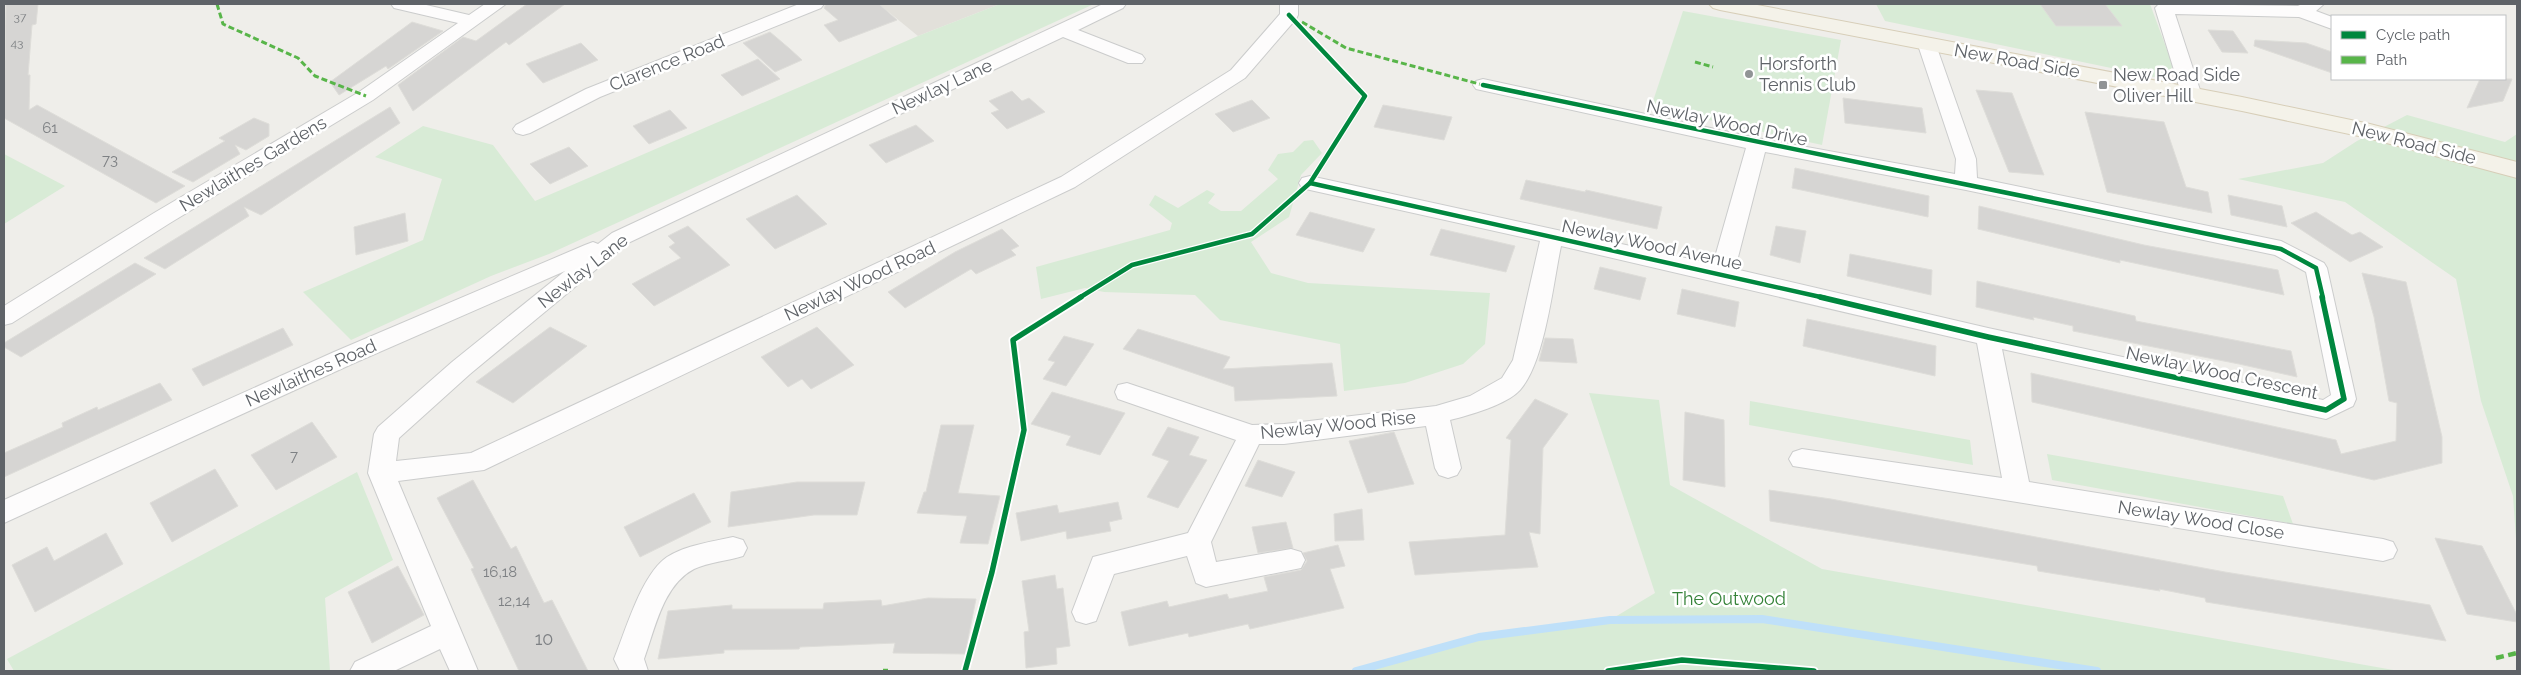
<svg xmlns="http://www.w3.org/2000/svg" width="2521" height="675" viewBox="0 0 2521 675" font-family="Raleway,sans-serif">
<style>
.education{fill:#e2e0da}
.green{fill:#d8ebd6}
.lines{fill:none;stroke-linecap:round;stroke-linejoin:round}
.stream{stroke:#bfe0f9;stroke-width:8}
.building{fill:#d6d5d3;stroke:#deddd9}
.street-casing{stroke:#cbcccc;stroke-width:2}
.primary-casing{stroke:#d7ceb8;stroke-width:2}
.street{fill:#fdfcfc;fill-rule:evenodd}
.primary{fill:#f4f2e9;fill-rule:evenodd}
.quiet-far1{stroke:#58b549;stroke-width:3;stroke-dasharray:6 3;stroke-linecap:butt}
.quiet{stroke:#58b549;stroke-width:4.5;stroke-dasharray:8 4.5;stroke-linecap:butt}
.cycleway-far1-casing{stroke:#fff;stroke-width:7}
.cycleway-casing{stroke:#fff;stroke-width:9}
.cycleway-far1{stroke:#00873e;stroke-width:4.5}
.cycleway{stroke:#00873e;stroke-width:5.5}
.poi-dot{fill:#919496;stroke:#fff;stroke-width:2}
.labels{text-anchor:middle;stroke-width:5;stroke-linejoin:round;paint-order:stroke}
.far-number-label{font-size:12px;fill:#7e8184}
.number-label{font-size:15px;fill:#7e8184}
.street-label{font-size:18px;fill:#5f6368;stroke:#fff}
.poi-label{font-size:18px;fill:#5f6368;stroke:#fff;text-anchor:start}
.park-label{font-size:18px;fill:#348238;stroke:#fff}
.near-number-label{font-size:18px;fill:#7e8184}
</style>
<rect width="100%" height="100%" fill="#efeeea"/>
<polygon class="education" points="879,4 1000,4 918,36"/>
<g class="green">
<polygon points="1000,4 1094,4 549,254 491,276 351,340 303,292 423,240 442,179 375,157 423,126 493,145 535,201 918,36"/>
<polygon points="1876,4 2150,4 2173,66 2164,79 1885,21"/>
<polygon points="1683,11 1841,40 1822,145 1651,107"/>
<polygon points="2407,115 2505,142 2517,134 2517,553 2513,496 2481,401 2456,279 2345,202 2238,179 2323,163 2357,141"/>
<polygon points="1313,140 1322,153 1301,175 1289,217 1251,242 1271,273 1308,283 1490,293 1485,344 1463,364 1405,383 1344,391 1340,344 1220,320 1195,295 1104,292 1085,288 1041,299 1036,267 1170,230 1172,223 1149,205 1155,195 1178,208 1207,190 1215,194 1208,203 1221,211 1241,211 1278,179 1268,170 1278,154 1293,152 1304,141"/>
<polygon points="4,154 65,186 4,224"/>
<polygon points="1589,393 1659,400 1670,485 1822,569 2399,671 1356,671 1479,637 1610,620 1655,593"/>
<polygon points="1750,401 1970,440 1973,465 1749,425"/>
<polygon points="2047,454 2283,496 2293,524 2052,480"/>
<polygon points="357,472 393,560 325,598 330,671 14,671 7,659"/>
</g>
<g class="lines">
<polyline class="stream" points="1356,671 1479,637 1610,620 1762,619 2097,671"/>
</g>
<g class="building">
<polygon points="6,4 38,4 36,24 32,25 28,75 30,75 29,110 37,105 185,186 156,203 4,118"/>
<polygon points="527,4 565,4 509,45 506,42 413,111 398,85 463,37 476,41"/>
<polygon points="826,4 879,4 897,20 839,42 824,25 838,20 824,8"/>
<polygon points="2040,4 2105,4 2122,26 2056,26"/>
<polygon points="412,22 443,31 388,69 386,66 339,95 330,82"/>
<polygon points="2208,30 2233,31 2248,53 2222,52"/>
<polygon points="770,32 790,49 802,60 775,72 743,43"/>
<polygon points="2255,40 2306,43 2332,52 2332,73 2254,46"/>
<polygon points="581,43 598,60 543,83 526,64"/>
<polygon points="758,59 780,79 742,96 721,75"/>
<polygon points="2480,79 2512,79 2503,101 2467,108"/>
<polygon points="1976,90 2012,93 2044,175 2009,172"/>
<polygon points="1012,91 1022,101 1029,98 1045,112 1007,129 991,113 999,110 989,101"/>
<polygon points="1843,98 1922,108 1926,133 1845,123"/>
<polygon points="1252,100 1270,118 1233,132 1215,114"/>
<polygon points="1383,105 1452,117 1444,140 1374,127"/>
<polygon points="390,107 400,123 261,215 244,207 249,216 165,269 144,258"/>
<polygon points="670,110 687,128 649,144 633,126"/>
<polygon points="2085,112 2164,122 2186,187 2208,192 2212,213 2107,192"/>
<polygon points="254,118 269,124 269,136 246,150 235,145 240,154 193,182 172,172 225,141 219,138"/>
<polygon points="916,125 934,141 886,163 869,145"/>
<polygon points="569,147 588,166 550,184 530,164"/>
<polygon points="1795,168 1929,196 1928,217 1792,188"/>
<polygon points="1526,180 1585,192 1586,190 1662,207 1657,229 1520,199"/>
<polygon points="797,195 827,224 775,249 746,219"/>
<polygon points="2228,195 2282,206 2287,227 2231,215"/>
<polygon points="1979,206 2144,245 2278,270 2284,295 2120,260 2120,263 1978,229"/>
<polygon points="1310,212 1375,229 1363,252 1296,235"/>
<polygon points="2316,212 2352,235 2360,232 2383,247 2350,262 2291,223"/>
<polygon points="405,213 408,241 356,255 354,227"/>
<polygon points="688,226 730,265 654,306 632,284 681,258 669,247 675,243 668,236"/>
<polygon points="1776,226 1806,231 1800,263 1770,255"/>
<polygon points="1002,229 1019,246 1011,250 1016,255 976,274 971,269 905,308 888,292 955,252"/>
<polygon points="1441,229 1515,246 1506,272 1430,255"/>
<polygon points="1850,254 1932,270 1931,295 1847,276"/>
<polygon points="135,263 156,274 21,357 4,347 4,343"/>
<polygon points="1600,267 1646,278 1640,300 1594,289"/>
<polygon points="2362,273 2406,282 2442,437 2442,463 2374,480 2032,402 2031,373 2336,440 2341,454 2396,441 2397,403 2389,401 2374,317"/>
<polygon points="1977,281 2135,316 2136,321 2291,351 2297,377 2239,364 2073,331 2073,326 2033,317 2034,320 1976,307"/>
<polygon points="1682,289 1739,302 1735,327 1677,314"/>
<polygon points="1807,319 1936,346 1935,376 1803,346"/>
<polygon points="550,327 587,346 513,403 476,382"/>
<polygon points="817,327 854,365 811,389 802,379 788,387 761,357"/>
<polygon points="283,328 293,345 203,386 192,369"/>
<polygon points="1138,329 1230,357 1223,369 1332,363 1337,396 1235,401 1234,387 1123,349"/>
<polygon points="1064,336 1094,344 1066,386 1043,379 1055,362 1048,360"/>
<polygon points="1545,338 1573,339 1577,363 1539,361"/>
<polygon points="160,383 172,400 4,477 4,453 63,427 62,423 97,407 98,410"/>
<polygon points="1052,392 1125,413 1100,455 1066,445 1071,436 1031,424"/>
<polygon points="1535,399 1568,414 1543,448 1540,534 1529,532 1538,567 1415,575 1409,542 1505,535 1511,440 1506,438"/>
<polygon points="1685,412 1724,420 1725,487 1683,480"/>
<polygon points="312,422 337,457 276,490 251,455"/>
<polygon points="941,425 974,425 958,493 1000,496 988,544 960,543 967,516 917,513 924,492 926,492"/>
<polygon points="1168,427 1199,437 1189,455 1207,460 1178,508 1147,497 1169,461 1152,455"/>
<polygon points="1394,432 1414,484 1368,493 1349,441"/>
<polygon points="1258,460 1295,472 1282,497 1245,486"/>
<polygon points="215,469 238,506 172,542 150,503"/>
<polygon points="473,480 511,549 516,546 544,603 552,600 588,671 519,671 471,569 474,568 437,498"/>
<polygon points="797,482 865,482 857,515 814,515 728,527 731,492"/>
<polygon points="1769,490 1831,499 2225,572 2430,605 2446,641 2206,602 2205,598 2159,589 2160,591 2038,571 2037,566 1770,521"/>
<polygon points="694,493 711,522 640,557 624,527"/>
<polygon points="1118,502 1122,519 1109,522 1111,531 1067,539 1066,531 1021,541 1016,513 1057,505 1059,513"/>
<polygon points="1362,509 1364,540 1335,541 1334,514"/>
<polygon points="1286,522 1293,548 1258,553 1252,527"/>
<polygon points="106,533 123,564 35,612 12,565 47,547 54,561"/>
<polygon points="2435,538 2482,546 2517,615 2517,622 2467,614"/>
<polygon points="1338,545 1345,566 1330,569 1344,608 1250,629 1248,624 1189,637 1188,633 1129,646 1121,612 1167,601 1169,607 1227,594 1229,599 1268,591 1264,577 1301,570 1307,561 1303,553"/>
<polygon points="398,566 424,615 372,643 348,592"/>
<polygon points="1055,575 1057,589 1063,588 1070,646 1056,648 1057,664 1026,668 1024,632 1029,631 1022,581"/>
<polygon points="928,598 976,599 965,654 893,653 895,643 800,647 799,649 724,650 724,653 658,659 668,611 732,605 732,609 823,609 824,603 881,600 882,606"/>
</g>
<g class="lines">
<defs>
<g id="street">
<polygon points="391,4 422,4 469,15 485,4 506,4 373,100 170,223 12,323 4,325 4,306 154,213 359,92 458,23 394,8"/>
<polygon points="799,4 824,4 821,8 600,97 530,133 523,135 516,133 513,129 516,125 586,89"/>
<polygon points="1103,4 1126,4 1123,8 1078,30 1142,55 1145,59 1142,63 1128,63 1063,37 628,243 470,374 399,438 396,461 471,453 1061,177 1231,70 1280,14 1280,4 1298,4 1298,15 1296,19 1245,78 1075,187 484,470 398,481 478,671 450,671 440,649 394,671 350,671 355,662 431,626 368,473 374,434 378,427 452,362 565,271 352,364 4,523 4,500 334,352 585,245 593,242 598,244 612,233"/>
<polygon points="2159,4 2298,6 2302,4 2324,4 2316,11 2332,17 2332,29 2299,17 2175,14 2201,93 2198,97 2184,97 2181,93 2155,8"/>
<path d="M1927,39L1934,41L1936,45L1976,159L1977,178L2281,241L2324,263L2327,268L2356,399L2353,406L2326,419L2002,349L2029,482L2383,539L2393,542L2397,550L2393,558L2383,561L1793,466L1789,459L1793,452L1802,449L2002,478L1977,343L1561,246C1553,284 1545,362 1520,390C1506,405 1470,415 1450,420L1461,468L1457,475L1448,478L1439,475L1435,468L1426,426L1284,444H1259L1211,542L1216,562L1291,549L1301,552L1305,560L1301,568L1206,587L1196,583L1187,556L1114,574L1096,621L1086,624L1076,621L1072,612L1093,557L1188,533L1236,440L1118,399L1115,392L1118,385L1127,383L1252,425L1284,424L1436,406L1470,396L1502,378L1513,360L1540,241L1310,190L1302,188L1299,183L1302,178L1310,176L1713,264L1746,148L1476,89L1473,85L1476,81L1483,79L1757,138L1955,174L1956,159L1918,45L1920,41ZM1765,152L1966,190L2275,255L2306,272L2331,395L2323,400L1988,328L1735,269Z"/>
<path d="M733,537L743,540L747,548L743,556C727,561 709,562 694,569C663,585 655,629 644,659L648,671H620L614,659C626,630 641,575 667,557C686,545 711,542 733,537Z"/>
</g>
<polygon id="primary" points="1709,4 1752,4 2242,97 2370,124 2517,162 2517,178 2368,138 2242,111 1720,10 1713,8"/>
</defs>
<use href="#street" class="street-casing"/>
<use href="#primary" class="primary-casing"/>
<use href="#street" class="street"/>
<use href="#primary" class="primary"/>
<g class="quiet-far1">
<polyline points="217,4 223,24 298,58 315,76 366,96"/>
<polyline points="1302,22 1346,48 1483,85"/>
<polyline points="1695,62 1713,67"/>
</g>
<g class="quiet">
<polyline points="2496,658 2517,653"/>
<polyline points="883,671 888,671"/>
</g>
<defs>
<g id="cycleway-far1">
<path d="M1483,85C1749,142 2015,193 2281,249L2316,268L2323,298"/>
<polyline points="1310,183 1825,298"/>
<polyline points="1079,298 1132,265 1252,234 1310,183 1365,96 1289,15"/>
</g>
<g id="cycleway">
<polyline points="1820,297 1988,337 2326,410 2344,399 2322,297"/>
<polyline points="965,671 992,572 1024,430 1013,340 1081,297"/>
<polyline points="1608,671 1682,660 1814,671"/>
</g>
</defs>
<use href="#cycleway-far1" class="cycleway-far1-casing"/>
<use href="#cycleway" class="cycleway-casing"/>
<use href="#cycleway-far1" class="cycleway-far1"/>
<use href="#cycleway" class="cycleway"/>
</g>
<g class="poi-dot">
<circle cx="1749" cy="74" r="5"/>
<rect x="2098" y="80" width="10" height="10" rx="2.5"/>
</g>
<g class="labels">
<g class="far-number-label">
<text x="20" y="21">37</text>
<text x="17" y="47">43</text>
</g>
<g class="number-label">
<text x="50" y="133">61</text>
<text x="110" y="165">73</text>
<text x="294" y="461">7</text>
<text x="500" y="577">16,18</text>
<text x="514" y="606">12,14</text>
</g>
<g class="street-label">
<text transform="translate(2017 61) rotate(10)" y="6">New Road Side</text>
<text transform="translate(667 63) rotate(-22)" y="6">Clarence Road</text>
<text transform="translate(942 87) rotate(-25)" y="6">Newlay Lane</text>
<text transform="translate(1727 123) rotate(12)" y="6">Newlay Wood Drive</text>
<text transform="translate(2414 143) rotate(14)" y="6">New Road Side</text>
<text transform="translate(253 164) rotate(-31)" y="6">Newlaithes Gardens</text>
<text transform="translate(1652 245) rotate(12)" y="6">Newlay Wood Avenue</text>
<text transform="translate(583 271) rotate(-38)" y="6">Newlay Lane</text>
<text transform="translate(860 281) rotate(-25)" y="6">Newlay Wood Road</text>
<text transform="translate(311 373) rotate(-24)" y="6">Newlaithes Road</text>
<text transform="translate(2222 373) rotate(12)" y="6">Newlay Wood Crescent</text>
<text transform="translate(1338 425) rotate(-6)" y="6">Newlay Wood Rise</text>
<text transform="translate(2201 520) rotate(9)" y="6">Newlay Wood Close</text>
</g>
<g class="poi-label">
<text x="1759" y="70">Horsforth<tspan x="1759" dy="21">Tennis Club</tspan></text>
<text x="2113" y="81">New Road Side<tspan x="2113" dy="21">Oliver Hill</tspan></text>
</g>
<g class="park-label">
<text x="1729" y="605">The Outwood</text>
</g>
<g class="near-number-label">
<text x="544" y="645">10</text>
</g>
</g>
<rect width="2521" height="675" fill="none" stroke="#5f6368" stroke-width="10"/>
<rect x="2331" y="15" width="175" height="65" fill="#ffffff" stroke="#bfc1c3"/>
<rect x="2341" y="31" width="25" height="8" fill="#00873e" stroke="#bfc1c3"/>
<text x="2376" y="40" font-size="15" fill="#5f6368">Cycle path</text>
<rect x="2341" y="56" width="25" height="8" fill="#58b549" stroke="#bfc1c3"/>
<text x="2376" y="65" font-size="15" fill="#5f6368">Path</text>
</svg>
